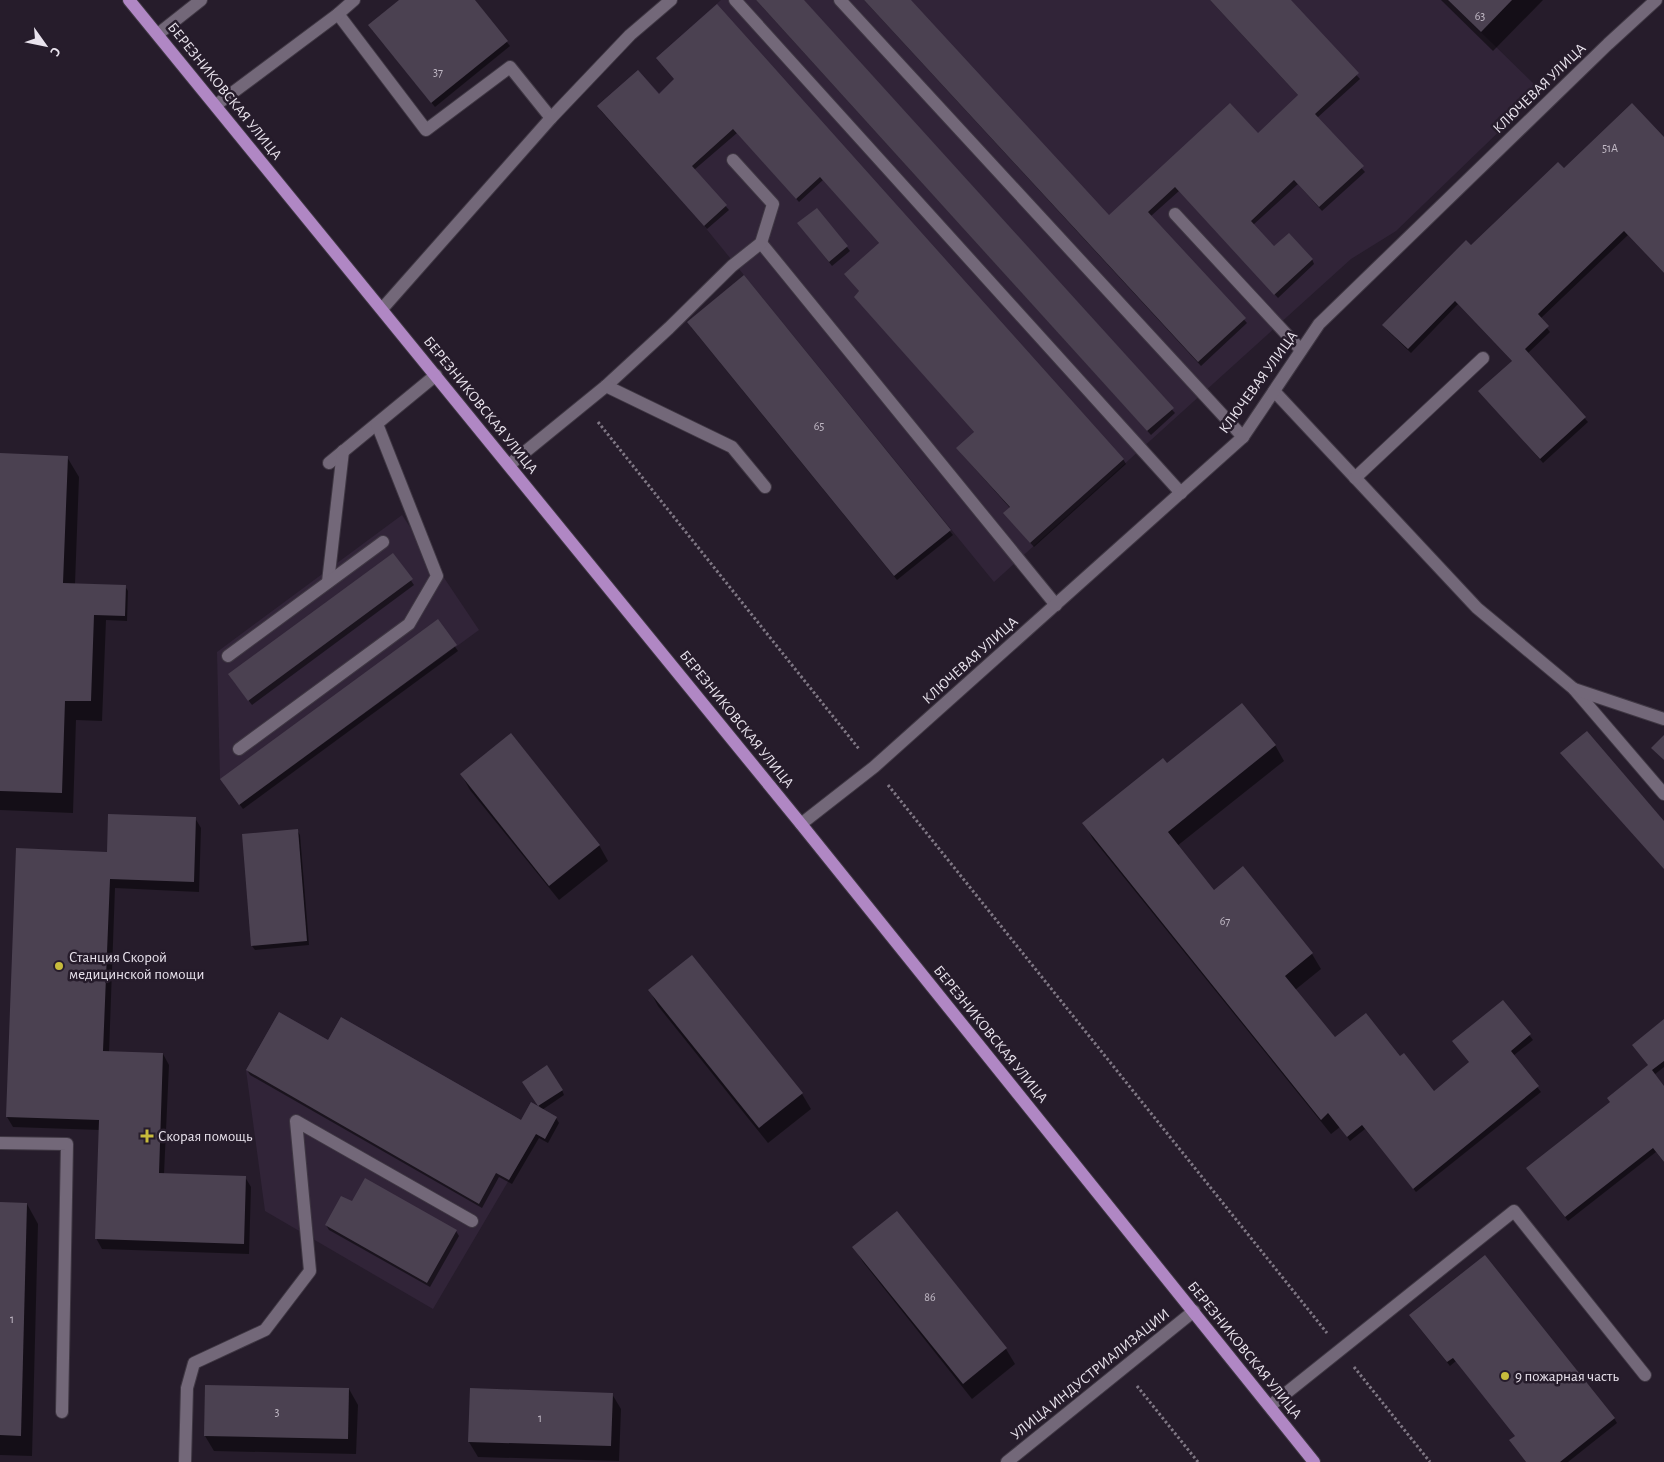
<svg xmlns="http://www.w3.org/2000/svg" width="1664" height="1462" viewBox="0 0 1664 1462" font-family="'Alegreya Sans',sans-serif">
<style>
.built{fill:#312438}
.shadow{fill:#0007}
.building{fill:#4b4151}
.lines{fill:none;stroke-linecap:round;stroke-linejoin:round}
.minor-casing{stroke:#3f3743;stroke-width:14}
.major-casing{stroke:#3f3743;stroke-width:14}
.path{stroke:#7f7784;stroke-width:3;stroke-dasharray:2.5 2.5;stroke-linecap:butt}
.minor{stroke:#736879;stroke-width:12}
.major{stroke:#b087c4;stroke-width:12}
.poi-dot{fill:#c7bb3c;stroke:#261c2b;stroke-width:2}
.labels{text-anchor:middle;stroke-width:5;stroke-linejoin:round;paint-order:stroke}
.number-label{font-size:12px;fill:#c2bac6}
.street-label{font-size:15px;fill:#e9e3ed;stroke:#261c2b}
.poi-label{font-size:15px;fill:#e9e3ed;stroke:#261c2b;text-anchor:start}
</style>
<rect width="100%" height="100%" fill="#261c2b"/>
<g class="built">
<polygon points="721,0 1448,0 1541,91 1396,231 1351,259 994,582 704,226 597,106 638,70 659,93 674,79 656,58"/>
<polygon points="402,515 479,630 239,805 220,779 217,652"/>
<polygon points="279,1012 328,1040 341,1017 521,1120 531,1102 557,1117 545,1139 536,1134 433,1309 265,1211 246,1070"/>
</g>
<g class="shadow">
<polygon points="401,0 473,0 510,46 435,107 372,30"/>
<polygon points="756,0 803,0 1175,413 1151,435"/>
<polygon points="864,0 909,0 1109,217 1258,135 1299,96 1210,0 1289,0 1360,79 1317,118 1365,172 1322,211 1298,184 1253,225 1274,248 1312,259 1314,264 1278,298 1179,191 1151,216 1247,323 1201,366"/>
<polygon points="1441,0 1543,0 1493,51"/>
<polygon points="717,6 1123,459 1126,464 1034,547 1008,518 1010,508 961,453 975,433 855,297 860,292 846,274 880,244 823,180 799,202 737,133 694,170 729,210 707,229 601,111 599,107 659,95 675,80 657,59"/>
<polygon points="1664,139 1664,273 1628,235 1540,319 1550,332 1527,354 1588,422 1543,463 1480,391 1513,362 1458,304 1411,353 1387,330 1384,325 1471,247 1567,173"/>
<polygon points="802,228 847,247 850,251 832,266"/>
<polygon points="744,277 953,535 897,580 691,327"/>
<polygon points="0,455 67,457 79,477 75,584 125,586 128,591 127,621 106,620 102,721 76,720 73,813 0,810"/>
<polygon points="393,554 414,585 252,705 232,679"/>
<polygon points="437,621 458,651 243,809 224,784"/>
<polygon points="1275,745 1284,761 1177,846 1214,891 1312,954 1321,969 1295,990 1334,1039 1400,1057 1434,1092 1470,1063 1503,1001 1533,1040 1513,1056 1541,1092 1416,1192 1365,1129 1350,1141 1340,1127 1331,1134 1093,839 1084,823 1167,765"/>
<polygon points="461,774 599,845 608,861 559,900 470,790"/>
<polygon points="195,818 201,828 199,892 115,888 109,1053 163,1054 169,1065 164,1174 245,1177 251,1187 249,1254 102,1249 96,1238 100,1130 13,1127 7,1117 108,853"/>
<polygon points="297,830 300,835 309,945 255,950 252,946"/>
<polygon points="650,991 802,1094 811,1109 768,1143 658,1006"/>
<polygon points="1664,1020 1664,1067 1654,1075 1664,1088 1664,1162 1656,1152 1568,1221 1531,1173 1611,1103 1649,1066"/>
<polygon points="328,1042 521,1122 541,1109 524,1082 562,1090 564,1095 542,1110 556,1118 559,1123 548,1143 539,1138 512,1184 499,1177 482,1208 250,1075 247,1070"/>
<polygon points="0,1203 27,1204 38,1224 32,1456 0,1455"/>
<polygon points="352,1203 456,1231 459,1236 430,1287 329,1230 326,1225"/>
<polygon points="896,1213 1006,1349 1015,1364 972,1399 863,1262 854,1247"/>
<polygon points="1413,1320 1614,1418 1617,1423 1568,1462 1526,1462 1510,1441 1516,1436 1456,1361 1450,1366"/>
<polygon points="206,1387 349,1389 358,1405 356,1454 214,1451 205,1436"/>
<polygon points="612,1394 621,1409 619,1461 478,1457 469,1442"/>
</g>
<g class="building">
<polygon points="399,0 475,0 508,41 431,103 368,25"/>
<polygon points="756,0 804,0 1174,408 1147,431"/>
<polygon points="864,0 911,0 1109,215 1230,103 1258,133 1298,95 1210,0 1291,0 1359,73 1315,114 1364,166 1319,207 1294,180 1251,221 1274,246 1289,233 1313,259 1274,295 1175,187 1148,212 1246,318 1198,362"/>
<polygon points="1448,0 1512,0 1481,32"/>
<polygon points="717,4 1124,459 1030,543 1003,513 1010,507 956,448 974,432 854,297 859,291 844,274 879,243 820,177 796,199 733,129 692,166 727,205 704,226 597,106 638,70 659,94 674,79 656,58"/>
<polygon points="1632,103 1664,137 1664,273 1624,231 1538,314 1549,326 1525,349 1586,417 1540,459 1478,391 1512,361 1455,301 1408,349 1382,325 1466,240 1471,245 1558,162 1564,168"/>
<polygon points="817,208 848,246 829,262 797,223"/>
<polygon points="744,275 951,530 894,576 687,322"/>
<polygon points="0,453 68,456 63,583 126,585 125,616 94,615 91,701 65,701 62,793 0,791"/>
<polygon points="393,553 413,579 248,701 228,674"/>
<polygon points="438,619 457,645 239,805 220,779"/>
<polygon points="1242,703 1276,745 1168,832 1214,890 1243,866 1313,953 1285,976 1335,1037 1366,1013 1400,1056 1404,1053 1434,1091 1469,1062 1452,1041 1503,1000 1531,1034 1511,1051 1539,1086 1413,1189 1362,1125 1347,1137 1328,1113 1321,1120 1082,823 1163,758 1167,763"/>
<polygon points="1587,731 1664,821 1664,869 1560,753"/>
<polygon points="511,733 600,845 549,886 460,774"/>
<polygon points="1664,735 1664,760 1651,748"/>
<polygon points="108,814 196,817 194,882 110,879 103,1051 163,1053 159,1173 246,1176 244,1244 95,1239 99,1120 6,1117 16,848 107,852"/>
<polygon points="298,829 307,941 251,946 242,834"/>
<polygon points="692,955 803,1093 759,1128 648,990"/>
<polygon points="279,1012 328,1040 341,1017 521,1120 531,1102 557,1117 545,1139 536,1134 509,1180 496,1173 479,1204 246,1070"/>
<polygon points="1664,1019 1664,1061 1652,1070 1664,1086 1664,1162 1653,1148 1565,1217 1526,1168 1610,1102 1607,1098 1648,1065 1632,1045"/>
<polygon points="547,1065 563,1090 538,1106 522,1082"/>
<polygon points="365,1178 457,1230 427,1283 325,1225 341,1196 352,1201"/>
<polygon points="0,1202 27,1203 21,1436 0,1435"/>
<polygon points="897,1211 1007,1348 963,1384 852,1247"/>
<polygon points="1485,1255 1615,1418 1560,1462 1526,1462 1509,1440 1515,1436 1453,1358 1447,1362 1409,1315"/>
<polygon points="205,1385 349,1388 348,1439 204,1436"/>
<polygon points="470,1388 613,1393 611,1446 468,1442"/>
</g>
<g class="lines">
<defs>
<g id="minor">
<polyline points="735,0 1181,493"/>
<polyline points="840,0 1243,437"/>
<polyline points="338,14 426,130 510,67 551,118"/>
<polyline points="158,34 201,0"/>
<polyline points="216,105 338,14 354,0"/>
<polyline points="1175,214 1301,350"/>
<polyline points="761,243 1056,605"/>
<polyline points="382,309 551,118 630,35 671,0"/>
<polyline points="606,386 669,328 732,266 761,243 773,204 733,160"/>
<polyline points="1274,391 1477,608 1574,689 1664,794"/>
<polyline points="329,463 436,375"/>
<polyline points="509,465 606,386 732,447 765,487"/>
<polyline points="1355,478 1483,358"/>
<polyline points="328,582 343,451"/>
<polyline points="228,656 383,542"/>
<polyline points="1574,689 1664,719"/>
<polyline points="239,749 409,624 437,576 377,424"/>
<polyline points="801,824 874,767 1243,437 1319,324 1608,44 1656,0"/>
<polyline points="0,1143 67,1144 62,1412"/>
<polyline points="1270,1406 1514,1211 1645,1375"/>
<polyline points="185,1462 187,1388 194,1363 265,1330 310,1271 296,1121 472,1221"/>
<polyline points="1007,1462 1194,1311"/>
</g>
<polyline id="major" points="129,0 801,824 1314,1462"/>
</defs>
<use href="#minor" class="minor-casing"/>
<use href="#major" class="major-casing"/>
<g class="path">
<polyline points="598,422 859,749"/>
<polyline points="888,785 1327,1333"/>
<polyline points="1354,1367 1430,1462"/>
<polyline points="1137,1386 1198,1462"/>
</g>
<use href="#minor" class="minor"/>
<use href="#major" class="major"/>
</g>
<g class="poi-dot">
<circle cx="59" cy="966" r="5"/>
<path d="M144.5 1128.5h5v5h5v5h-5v5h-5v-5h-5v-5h5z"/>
<circle cx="1505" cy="1376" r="5"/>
</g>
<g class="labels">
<g class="number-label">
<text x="1480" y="20">63</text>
<text x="438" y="76">37</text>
<text x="1610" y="152">51А</text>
<text x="819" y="430">65</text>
<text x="1225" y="925">67</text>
<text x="930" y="1301">86</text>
<text x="12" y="1323">1</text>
<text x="277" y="1416">3</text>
<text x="540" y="1422">1</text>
</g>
<g class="street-label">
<text transform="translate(1539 88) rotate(-44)" y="5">КЛЮЧЕВАЯ УЛИЦА</text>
<text transform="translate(225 91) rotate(51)" y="5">БЕРЕЗНИКОВСКАЯ УЛИЦА</text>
<text transform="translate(1258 382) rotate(-54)" y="5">КЛЮЧЕВАЯ УЛИЦА</text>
<text transform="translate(481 405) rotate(51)" y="5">БЕРЕЗНИКОВСКАЯ УЛИЦА</text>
<text transform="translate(970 660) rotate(-42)" y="5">КЛЮЧЕВАЯ УЛИЦА</text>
<text transform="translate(737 719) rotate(51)" y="5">БЕРЕЗНИКОВСКАЯ УЛИЦА</text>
<text transform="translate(991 1034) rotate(51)" y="5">БЕРЕЗНИКОВСКАЯ УЛИЦА</text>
<text transform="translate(1245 1350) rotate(51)" y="5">БЕРЕЗНИКОВСКАЯ УЛИЦА</text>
<text transform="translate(1090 1374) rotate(-39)" y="5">УЛИЦА ИНДУСТРИАЛИЗАЦИИ</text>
</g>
<g class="poi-label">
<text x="69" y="962">Станция Скорой<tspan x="69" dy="17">медицинской помощи</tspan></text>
<text x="158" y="1141">Скорая помощь</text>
<text x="1515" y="1381">9 пожарная часть</text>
</g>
</g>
<g transform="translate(45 45) rotate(123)" stroke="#261c2b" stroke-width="4" paint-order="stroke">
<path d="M0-4L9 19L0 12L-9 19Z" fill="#e9e3ed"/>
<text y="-8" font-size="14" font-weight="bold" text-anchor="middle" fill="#e9e3ed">С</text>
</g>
</svg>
